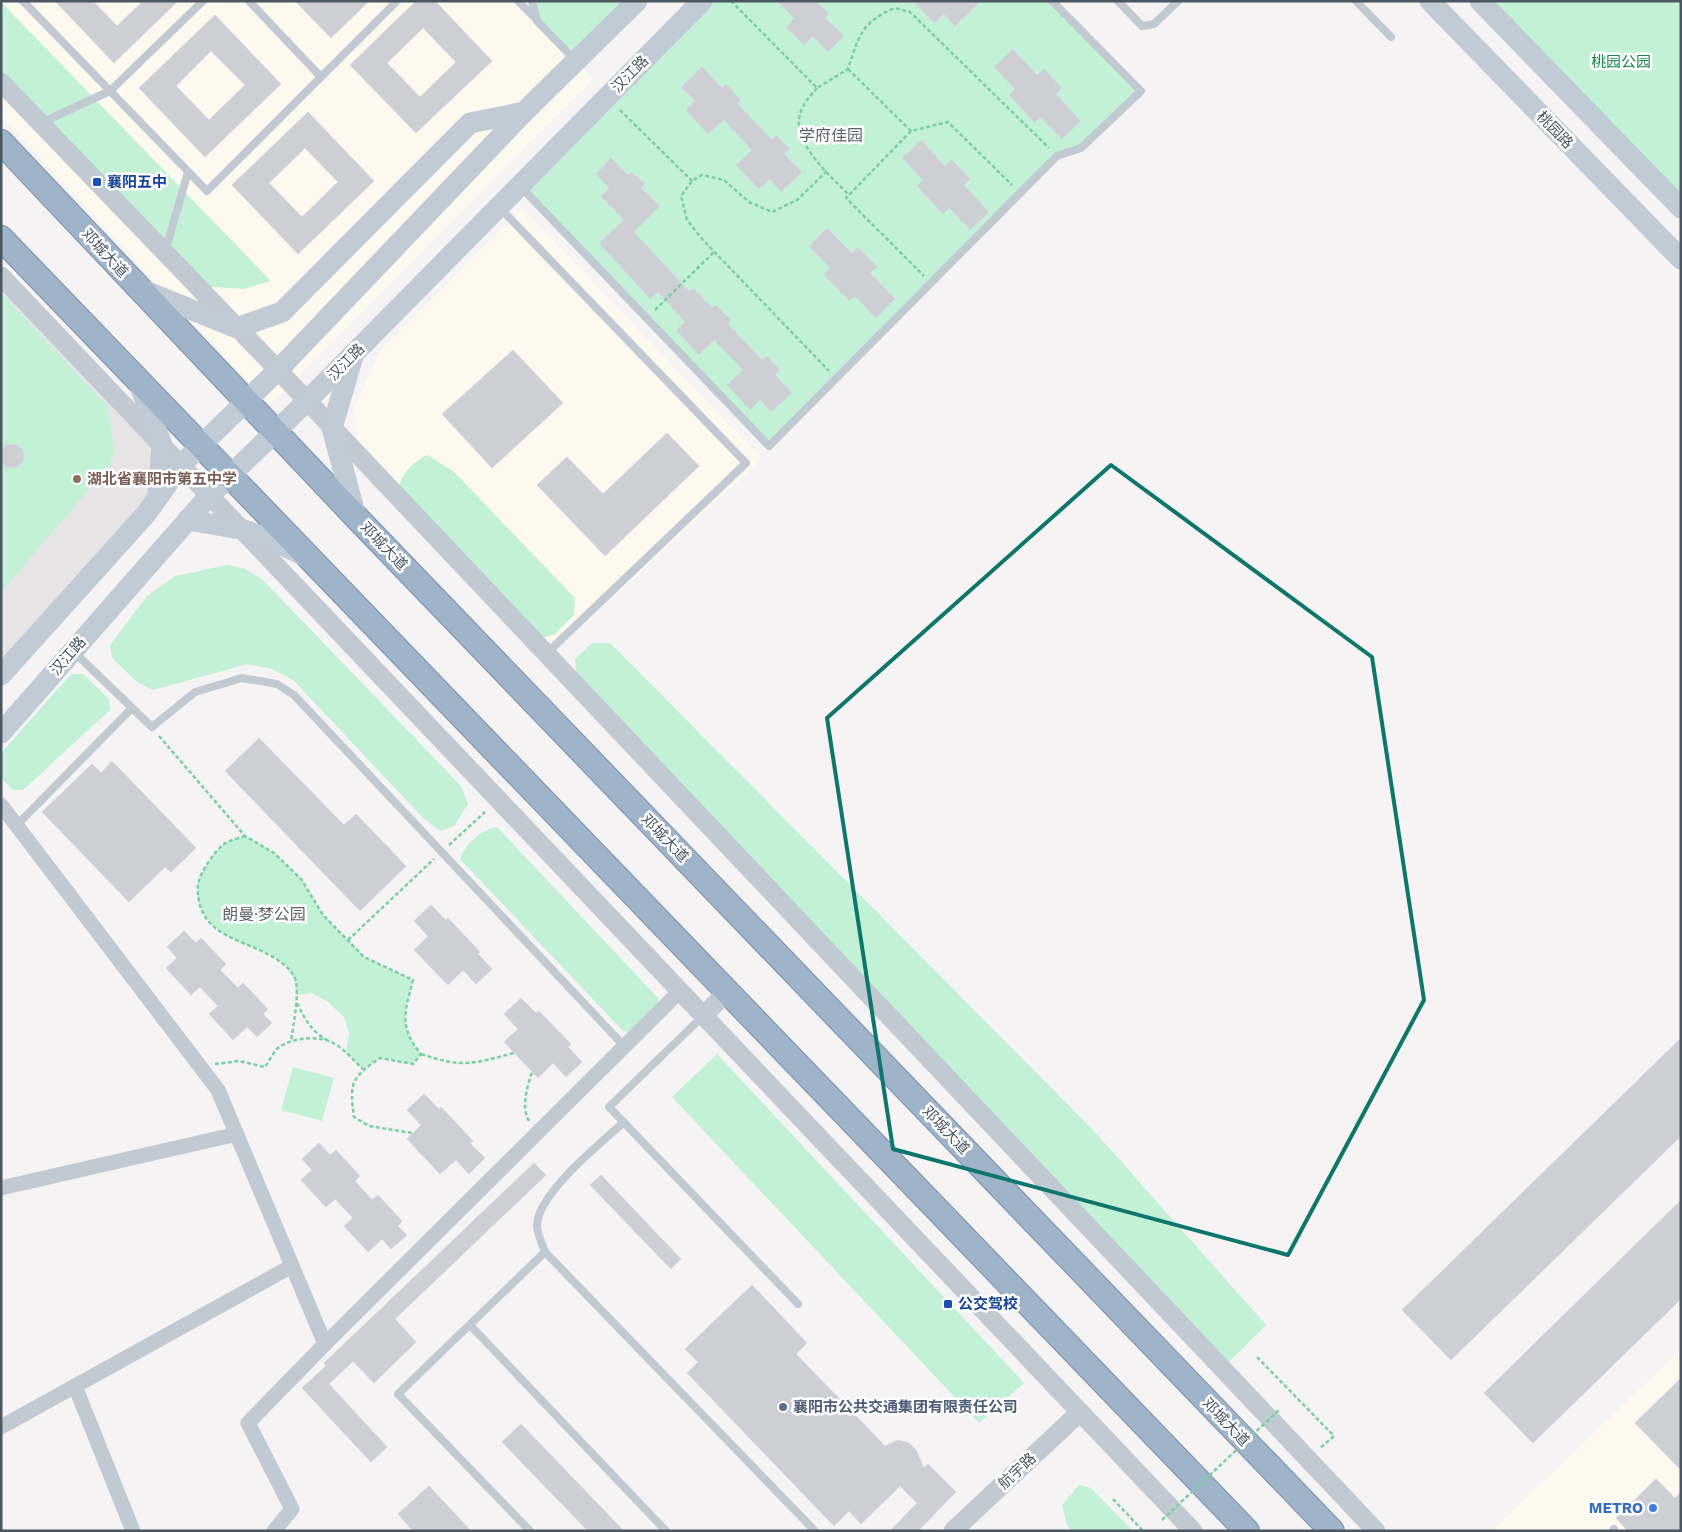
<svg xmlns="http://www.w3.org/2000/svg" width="1682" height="1532" viewBox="0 0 1682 1532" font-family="'Work Sans','Noto Sans SC',sans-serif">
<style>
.commercial{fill:#fdf9ef}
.education{fill:#e6e4e5}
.green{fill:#c3f1d5}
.building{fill:#cdcfd5;stroke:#d7d9de;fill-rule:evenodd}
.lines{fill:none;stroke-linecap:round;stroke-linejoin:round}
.trunk-casing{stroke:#7690ad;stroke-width:26}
.path{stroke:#7ad0a6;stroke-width:2.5;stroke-dasharray:4 2.5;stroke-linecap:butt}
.service{stroke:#c1cad2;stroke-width:8}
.minor{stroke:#c1cad2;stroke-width:15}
.tertiary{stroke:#c1cad2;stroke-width:19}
.secondary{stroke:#c1cbd6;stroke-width:21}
.trunk{stroke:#9fb4c9;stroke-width:24}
.path-bridge{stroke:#7ad0a6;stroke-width:2.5;stroke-dasharray:4 2.5;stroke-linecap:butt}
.marked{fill:none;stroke:#0f766e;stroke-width:4;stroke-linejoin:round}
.transit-dot{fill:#1a4fb4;stroke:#fff;stroke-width:2}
.education-dot{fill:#8d6e63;stroke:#fff;stroke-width:2}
.service-dot{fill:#5c6f8a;stroke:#fff;stroke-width:2}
.shop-dot{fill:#3f7fe0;stroke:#fff;stroke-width:2}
.labels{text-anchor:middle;stroke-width:5;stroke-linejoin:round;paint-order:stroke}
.park-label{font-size:15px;fill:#17864f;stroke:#fff}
.street-label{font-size:15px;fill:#4a5661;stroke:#fff}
.transit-label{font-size:15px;font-weight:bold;fill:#164399;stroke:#fff;text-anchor:start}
.education-label{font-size:15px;font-weight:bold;fill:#785e54;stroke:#fff;text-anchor:start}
.service-label{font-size:15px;font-weight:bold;fill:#4e5e75;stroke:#fff;text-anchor:start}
.shop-label{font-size:15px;font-weight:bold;fill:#366cbe;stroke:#fff;text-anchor:end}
.neighbourhood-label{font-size:16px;fill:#5f6368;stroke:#fff}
</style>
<rect width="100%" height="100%" fill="#f5f3f3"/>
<g class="commercial">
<polygon points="1,1 519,1 593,79 270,405 1,116"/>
<polygon points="522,208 762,459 549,657 379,477 358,440 354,409 380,351"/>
<polygon points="1681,1349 1681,1531 1492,1531"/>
</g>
<polygon class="education" points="1,276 162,445 146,514 1,674"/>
<g class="green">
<polygon points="532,1 637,1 576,61 537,21"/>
<polygon points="702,1 1052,1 1141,91 1081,148 1057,156 769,446 519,186"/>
<polygon points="1480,1 1681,1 1681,208"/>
<polygon points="1,2 271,281 244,289 197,286 1,82"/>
<polygon points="1,293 107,406 115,451 109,466 1,592"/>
<path d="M427,455L453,471L575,598L574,615L555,634L534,641L398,498C398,477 408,465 427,455Z"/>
<polygon points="227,565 243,568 261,578 461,786 468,804 454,826 441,831 425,820 293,680 272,669 248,664 153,690 137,682 112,658 110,645 147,596 175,576"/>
<polygon points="592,643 610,643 1095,1132 1266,1325 1222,1369 577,687 575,659"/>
<polygon points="71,674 83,674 109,699 110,710 23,790 13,790 1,778 1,753"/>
<path d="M497,827L658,998V1006L631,1032L623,1031L460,859C465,844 481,829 497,827Z"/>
<path d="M245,836L274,853L301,879L323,915L364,957L413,980C405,1011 398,1027 421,1054L413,1064L380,1058L363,1070L346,1052L349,1033L344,1017L327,1001L311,993L296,995C296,980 293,972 282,962C267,949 249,948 233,939C209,928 189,901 201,875C206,865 215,851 224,844C230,840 239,838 245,836Z"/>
<polygon points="717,1054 1024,1383 979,1423 672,1097"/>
<polygon points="293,1067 334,1078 322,1121 281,1110"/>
<polygon points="1079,1485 1091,1488 1133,1531 1072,1531 1067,1525 1062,1505"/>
</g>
<g class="building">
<polygon points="55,1 93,1 117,26 143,1 178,1 114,63"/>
<polygon points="295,1 369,1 331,38"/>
<path d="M416,1H435L492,61L416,133L350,65ZM423,28L456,62L420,97L387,63Z"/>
<polygon points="777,1 816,1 829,14 825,18 844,36 828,52 813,36 804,45 786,27 794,18"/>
<polygon points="913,1 981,1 955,26 944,14 934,23"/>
<path d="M215,15L281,84L205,157L139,88ZM211,51L245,85L209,120L176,86Z"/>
<polygon points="1013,49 1037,75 1044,69 1062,88 1056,94 1081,121 1062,139 1040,117 1035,123 1009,95 1015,89 994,67"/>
<polygon points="702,67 722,88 726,84 741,100 737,103 772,140 776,135 790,149 784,154 802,172 781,192 770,179 759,189 736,165 752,150 724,120 708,134 686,110 695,101 681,87"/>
<path d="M308,112L374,181L298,254L232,185ZM305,148L338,182L302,217L269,183Z"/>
<polygon points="921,140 945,166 952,160 970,179 964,185 989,212 970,230 949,208 943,214 917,186 923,180 902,158"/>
<polygon points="611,158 628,175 632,172 645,184 641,188 660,206 634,232 689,291 693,288 712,308 716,305 731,320 728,324 762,360 767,356 780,370 775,375 792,393 771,412 760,400 750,410 727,385 743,370 714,340 699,355 676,330 685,322 658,292 650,299 599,243 624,220 601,197 609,188 596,174"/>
<polygon points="827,228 852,253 858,247 877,267 870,273 895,299 876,318 855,296 849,301 823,274 830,268 809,246"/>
<polygon points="513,350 563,403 492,468 442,414"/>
<polygon points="667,433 699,466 605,556 537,485 567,457 603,494"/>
<circle cx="12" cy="456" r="12"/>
<polygon points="259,738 344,825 356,814 406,866 360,911 225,771"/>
<polygon points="112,761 196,848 171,872 165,867 129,902 42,812 92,764 101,773"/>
<polygon points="431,905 446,920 448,918 480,952 478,954 492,969 476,984 463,970 448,985 414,950 428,936 414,921"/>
<polygon points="184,931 196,943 201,938 226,964 220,970 238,988 243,983 268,1009 263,1014 272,1023 257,1037 247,1027 233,1040 209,1014 218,1006 200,987 191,995 166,968 177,958 167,947"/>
<polygon points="521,998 536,1013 539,1011 571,1044 568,1047 582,1062 566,1077 553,1063 538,1078 504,1042 518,1029 504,1014"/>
<polygon points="1681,1038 1681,1136 1451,1360 1402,1310"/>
<polygon points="424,1094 439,1109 441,1107 473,1141 470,1143 485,1158 469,1174 456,1160 440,1174 407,1139 421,1125 407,1110"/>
<polygon points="319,1143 330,1155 336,1150 360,1176 355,1181 372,1200 378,1195 402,1221 398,1226 407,1235 391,1249 382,1239 368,1252 344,1226 353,1218 335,1199 326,1207 301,1180 312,1170 302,1159"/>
<polygon points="534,1163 546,1175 395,1319 416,1342 374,1383 353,1361 329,1384 387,1447 371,1462 302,1388 326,1366 324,1363"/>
<polygon points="601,1175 681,1259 671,1269 590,1185"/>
<polygon points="1681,1200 1681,1299 1533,1443 1484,1393"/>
<polygon points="752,1285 807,1343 796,1354 885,1446 898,1440 909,1443 916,1450 924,1468 928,1464 956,1492 918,1531 890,1531 917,1503 900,1486 861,1524 849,1511 834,1526 687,1373 698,1362 685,1349"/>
<polygon points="1681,1378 1681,1470 1635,1423"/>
<polygon points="521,1424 624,1531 588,1531 502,1442"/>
<polygon points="1656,1479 1675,1498 1681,1492 1681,1531 1628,1531 1616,1518"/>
<polygon points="429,1486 471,1531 413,1531 398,1514"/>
</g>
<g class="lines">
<defs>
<g id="trunk">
<polyline points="1,142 356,517 1332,1531"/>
<polyline points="1,238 1247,1531"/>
</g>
</defs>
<use href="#trunk" class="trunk-casing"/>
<g class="path">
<path d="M731,1L817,88L848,69C859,36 861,22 895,8L910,12L1049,148"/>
<polyline points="848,69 911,131 948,122 1012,185"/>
<path d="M817,88C812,94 806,100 803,107C785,138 830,175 849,195"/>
<polyline points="620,110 692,181"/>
<polyline points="911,131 846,198 924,276"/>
<polyline points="827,171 797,200 772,212 749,202 724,180 702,175 692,181 681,196 687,220 703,240 829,371"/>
<polyline points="655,310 714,252"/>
<path d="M159,736L245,836L274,853L301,879L323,915L364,957L413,980C405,1011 398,1027 421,1054L413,1064L380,1058C352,1077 349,1082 354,1117L369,1126L412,1133"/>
<path d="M245,836C239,838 230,840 224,844C215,851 206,865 201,875C197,885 197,890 199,901C208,947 271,940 294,976C301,988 293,1027 291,1041"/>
<polyline points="449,845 485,812"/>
<polyline points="348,940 434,859"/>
<path d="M297,1003C305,1019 311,1031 327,1040"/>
<path d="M421,1054C463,1068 472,1064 514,1053"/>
<path d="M215,1064L239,1061L265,1067C269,1061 273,1053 278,1048C290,1038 317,1035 331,1042C343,1047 353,1060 363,1069"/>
<path d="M529,1121C521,1107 527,1087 532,1072"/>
<polyline points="1257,1357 1334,1436 1320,1448"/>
<polyline points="1113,1499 1143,1531"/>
</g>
<g class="service">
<polyline points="23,1 207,191 397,1"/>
<polyline points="249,1 320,76"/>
<polyline points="518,1 536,19"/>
<polyline points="532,1 537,21 576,61"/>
<polyline points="1118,1 1142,26 1154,24 1178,1"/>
<polyline points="1356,1 1391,37"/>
<polyline points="41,123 110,91 203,1"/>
<polyline points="521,187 769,446 1057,156 1081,148 1141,91 1052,1"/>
<polyline points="500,208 746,463 546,654"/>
<polyline points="165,252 188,172"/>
<polyline points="74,652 152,727 195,692 242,678 277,684 294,695 624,1046"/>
<polyline points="17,825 132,708"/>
<polyline points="703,1016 609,1107 798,1304"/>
<path d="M545,1252C543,1245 537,1234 537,1226C537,1194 600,1144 624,1122"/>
<polyline points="470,1325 666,1531"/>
<polyline points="530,1531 398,1394 545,1252 815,1531"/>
<polyline points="1613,1531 1614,1529"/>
</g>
<g class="minor">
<polyline points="1,805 218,1090 325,1344 680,991"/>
<polyline points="1,1188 237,1134"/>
<polyline points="75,1386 133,1531"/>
<polyline points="1,1427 292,1266"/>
<polyline points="274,1531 292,1509 248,1423 325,1344"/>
</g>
<g class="tertiary">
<polyline points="1,82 278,370 1376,1531"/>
<polyline points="1,276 1193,1531"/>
<polyline points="703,1016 727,992"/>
<polyline points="953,1531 1080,1412"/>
</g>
<g class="secondary">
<polyline points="1430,1 1681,259"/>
<polyline points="1480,1 1681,208"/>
<polyline points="140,289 237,328 282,312 470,123 524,112"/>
<polyline points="353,356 332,428 356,517"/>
<polyline points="138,381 162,445 158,496"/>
<polyline points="187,520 240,529 268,538 305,556"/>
<polyline points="1,675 146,514 181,465 278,370 524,112 637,1"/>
<polyline points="1,733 209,496 307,401 702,1"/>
</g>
<use href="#trunk" class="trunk"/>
<polyline class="path-bridge" points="1162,1520 1280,1409"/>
</g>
<path class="marked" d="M1111,465L1372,657L1424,1000L1288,1255L893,1149L827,718Z"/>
<g class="transit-dot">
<rect x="92" y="177" width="10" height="10" rx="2.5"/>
<rect x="943" y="1299" width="10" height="10" rx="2.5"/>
</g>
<circle class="education-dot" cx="77" cy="479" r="5"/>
<circle class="service-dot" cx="783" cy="1407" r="5"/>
<circle class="shop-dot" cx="1653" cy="1508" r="5"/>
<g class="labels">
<g class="park-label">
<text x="1621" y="67">桃园公园</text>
</g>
<g class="street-label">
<text transform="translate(630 74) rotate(-45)" y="5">汉江路</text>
<text transform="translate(1555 130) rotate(46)" y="5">桃园路</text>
<text transform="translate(105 253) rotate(47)" y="5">邓城大道</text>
<text transform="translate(346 362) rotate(-45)" y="5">汉江路</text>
<text transform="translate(384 546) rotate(46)" y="5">邓城大道</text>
<text transform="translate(68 656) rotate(-49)" y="5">汉江路</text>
<text transform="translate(665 838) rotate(46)" y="5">邓城大道</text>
<text transform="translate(946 1130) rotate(46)" y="5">邓城大道</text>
<text transform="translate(1226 1422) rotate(46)" y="5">邓城大道</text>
<text transform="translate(1017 1471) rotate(-43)" y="5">航宇路</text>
</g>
<g class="transit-label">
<text x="107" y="187">襄阳五中</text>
<text x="958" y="1309">公交驾校</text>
</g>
<g class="education-label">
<text x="87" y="484">湖北省襄阳市第五中学</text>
</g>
<g class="service-label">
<text x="793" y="1412">襄阳市公共交通集团有限责任公司</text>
</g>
<g class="shop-label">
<text x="1643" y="1513">METRO</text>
</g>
<g class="neighbourhood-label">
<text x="831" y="141">学府佳园</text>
<text x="264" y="920">朗曼·梦公园</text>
</g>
</g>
<rect width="1682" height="1532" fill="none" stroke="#4a5661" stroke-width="5"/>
</svg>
